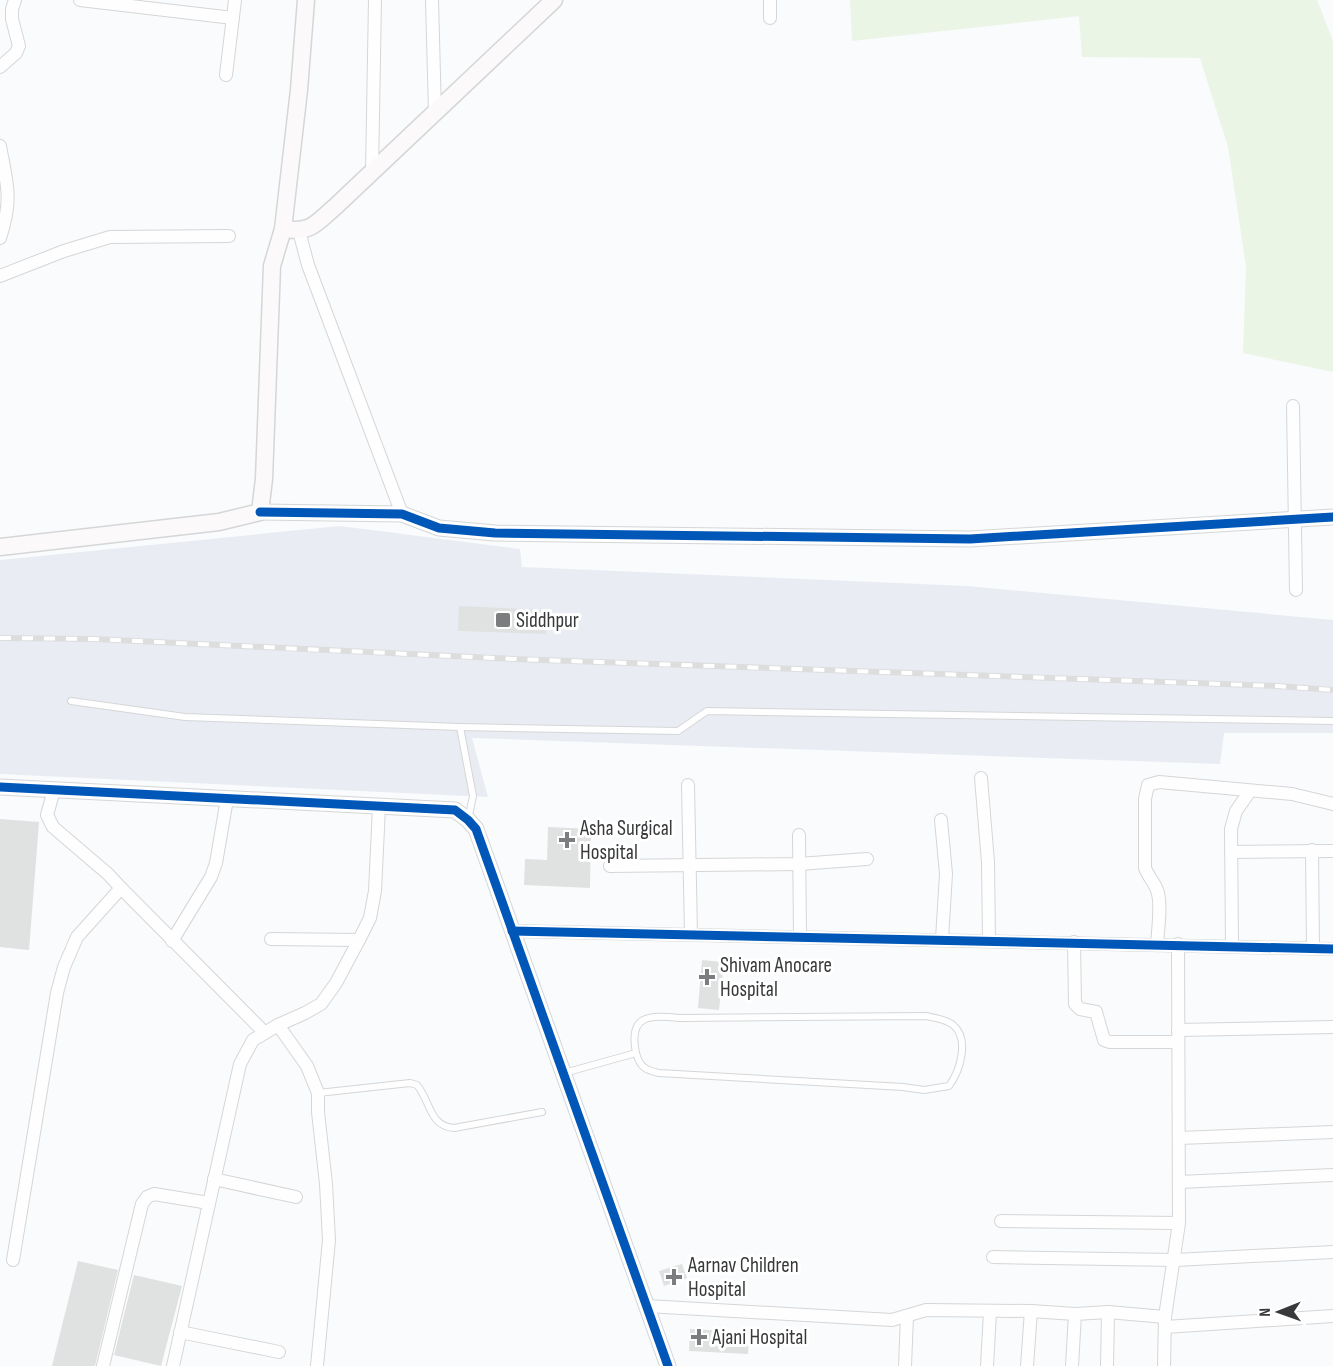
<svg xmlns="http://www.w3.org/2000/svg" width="1333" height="1366" viewBox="0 0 1333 1366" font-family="'Sofia Sans Condensed',sans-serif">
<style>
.built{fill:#e9edf3}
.green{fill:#eaf5e6}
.building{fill:#e0e1e1}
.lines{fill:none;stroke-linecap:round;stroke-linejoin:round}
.service-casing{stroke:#d5d6d7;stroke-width:8}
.minor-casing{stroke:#d5d6d7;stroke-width:14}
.tertiary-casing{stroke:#d5d6d7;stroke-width:17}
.secondary-casing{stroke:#d5d6d7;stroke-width:19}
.service{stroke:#fefeff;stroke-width:6}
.minor{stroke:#fefeff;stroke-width:12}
.tertiary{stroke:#fefeff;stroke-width:15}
.secondary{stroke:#fbf9fa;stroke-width:16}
.rail-casing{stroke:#ddddde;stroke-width:6}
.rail{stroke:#fff;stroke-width:4;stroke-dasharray:11;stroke-linecap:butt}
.cycleway-casing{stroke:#fff;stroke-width:13}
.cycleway{stroke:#0057b8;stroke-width:9}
.poi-dot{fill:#7c7d7e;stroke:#fff;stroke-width:2}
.labels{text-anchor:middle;stroke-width:6;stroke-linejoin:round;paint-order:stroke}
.poi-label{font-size:21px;fill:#38393a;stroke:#fff;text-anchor:start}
</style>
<rect width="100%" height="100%" fill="#f9fbfd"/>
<polygon class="built" points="340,526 520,549 522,567 967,586 1333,620 1333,733 1224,733 1220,764 472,738 488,797 0,774 0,560"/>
<polygon class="green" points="850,0 1317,0 1333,41 1333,372 1243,353 1246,266 1228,147 1200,58 1082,57 1079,16 852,41"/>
<g class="building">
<polygon points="459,606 547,610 546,634 458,631"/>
<polygon points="0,819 39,822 29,950 0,947"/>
<polygon points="548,827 591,829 590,888 524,885 525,859 547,860"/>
<polygon points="702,960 724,962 719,1010 698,1008"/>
<polygon points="78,1261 118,1270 95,1366 52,1366"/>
<polygon points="682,1264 687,1278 664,1286 659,1271"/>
<polygon points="134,1275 182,1286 161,1366 114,1355"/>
<polygon points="690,1329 749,1332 748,1354 689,1351"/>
</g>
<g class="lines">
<defs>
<g id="service">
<polyline points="71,701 185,717 460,727 678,731 707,711 1333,721"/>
<polyline points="460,727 473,796 468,820"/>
<path d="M564,1073L636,1053C640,1067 645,1070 659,1073L903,1087L924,1090L949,1086C960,1071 970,1039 953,1025C946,1019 935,1018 926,1016L680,1018C650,1015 628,1014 636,1053"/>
<path d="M318,1093L410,1083L417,1085C431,1102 429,1126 454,1128L542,1112"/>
</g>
<g id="minor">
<polyline points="80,0 233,18"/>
<polyline points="432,0 435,113"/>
<polyline points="770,18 770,0"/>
<polyline points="0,67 16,53 19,46 12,19 12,9 15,0"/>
<polyline points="226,75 235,0"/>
<path d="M0,146C7,184 13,199 0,238"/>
<polyline points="372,172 375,0"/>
<polyline points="299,231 308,265 402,514"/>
<polyline points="0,276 64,251 110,237 229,236"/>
<polyline points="1293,406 1296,590"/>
<polyline points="981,778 988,862 989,940"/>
<polyline points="688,785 691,934"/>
<polyline points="941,820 946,874 942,939"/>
<polyline points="799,835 800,936"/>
<polyline points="1312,850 1313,948"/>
<polyline points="1231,852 1333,851"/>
<polyline points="610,866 799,864 867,859"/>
<polyline points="121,888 265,1033"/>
<polyline points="512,931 1333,949"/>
<polyline points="271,939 359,940"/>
<polyline points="172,941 211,877 216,863 227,799"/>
<polyline points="1074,942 1075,1004 1080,1009 1096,1012 1104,1040 1110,1042 1178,1042"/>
<path d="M1157,944C1158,929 1162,903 1157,890C1154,882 1148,876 1145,868V799L1148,785L1159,782L1292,794L1333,804"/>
<polyline points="1232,946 1231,829 1236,811 1250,791"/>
<polyline points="278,1025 307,1066 318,1093 318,1112 326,1184 329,1240 317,1366"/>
<polyline points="1178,1030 1333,1027"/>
<polyline points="1179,1138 1333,1132"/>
<polyline points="214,1179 296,1197"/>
<polyline points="1179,1182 1333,1175"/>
<polyline points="1001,1221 1179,1223"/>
<polyline points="993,1257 1175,1260 1333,1252"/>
<polyline points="13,1260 57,993 64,967 77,937 121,888 108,874 53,827 47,815 54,790"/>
<polyline points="647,1306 892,1320 926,1310 1031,1311 1075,1314 1108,1312 1165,1317"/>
<polyline points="1165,1327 1333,1316"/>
<polyline points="180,1332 279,1352"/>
<polyline points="103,1366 142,1204 147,1197 154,1194 209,1203"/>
<polyline points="173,1366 240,1064 253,1040 278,1025 305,1013 321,1004 336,983 359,940 370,918 375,891 379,807"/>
<polyline points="905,1366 907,1316"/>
<polyline points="987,1366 990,1312"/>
<polyline points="1027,1366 1031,1311"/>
<polyline points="1072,1366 1075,1314"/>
<polyline points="1107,1366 1108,1312"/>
<polyline points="1164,1366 1165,1317 1179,1223 1178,944"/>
</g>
<g id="tertiary">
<polyline points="260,512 402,514 439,528 495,533 970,539 1333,517"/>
<polyline points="0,787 455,810 468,820 476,829 668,1366"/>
</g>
<g id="secondary">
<path d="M283,229C312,233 315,224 336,206L554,0"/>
<polyline points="0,547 219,522 260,512 264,479 272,266 283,229 299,90 306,0"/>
</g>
</defs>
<use href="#service" class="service-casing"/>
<use href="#minor" class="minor-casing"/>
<use href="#tertiary" class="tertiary-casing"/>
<use href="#secondary" class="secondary-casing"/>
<use href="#service" class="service"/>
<use href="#minor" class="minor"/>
<use href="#tertiary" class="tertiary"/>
<use href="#secondary" class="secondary"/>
<defs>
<polyline id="rail" points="0,638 94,639 514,659 1277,686 1333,690"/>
</defs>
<use href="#rail" class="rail-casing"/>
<use href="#rail" class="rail"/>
<defs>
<g id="cycleway">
<polyline points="260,512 402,514 439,528 495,533 970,539 1333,517"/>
<polyline points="0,787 455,810 468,820 476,829 668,1366"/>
<polyline points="512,931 1333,949"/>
</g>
</defs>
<use href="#cycleway" class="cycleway-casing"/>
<use href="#cycleway" class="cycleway"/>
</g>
<g class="poi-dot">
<rect x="495" y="612" width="16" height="16" rx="3"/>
<path d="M564 831h6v6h6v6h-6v6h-6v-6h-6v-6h6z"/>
<path d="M704 968h6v6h6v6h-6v6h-6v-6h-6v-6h6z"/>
<path d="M671 1268h6v6h6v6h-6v6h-6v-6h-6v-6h6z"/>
<path d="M696 1328h6v6h6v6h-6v6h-6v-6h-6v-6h6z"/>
</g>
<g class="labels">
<g class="poi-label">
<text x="516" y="627">Siddhpur</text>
<text x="580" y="835">Asha Surgical<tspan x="580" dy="24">Hospital</tspan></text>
<text x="720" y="972">Shivam Anocare<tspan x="720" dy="24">Hospital</tspan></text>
<text x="688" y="1272">Aarnav Children<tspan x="688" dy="24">Hospital</tspan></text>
<text x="712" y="1344">Ajani Hospital</text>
</g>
</g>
<g transform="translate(1279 1312) rotate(269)" stroke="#ffffff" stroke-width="4.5" paint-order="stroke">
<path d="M0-4.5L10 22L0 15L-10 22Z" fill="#38393a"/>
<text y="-9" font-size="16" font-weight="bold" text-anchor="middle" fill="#38393a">N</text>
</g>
</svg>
